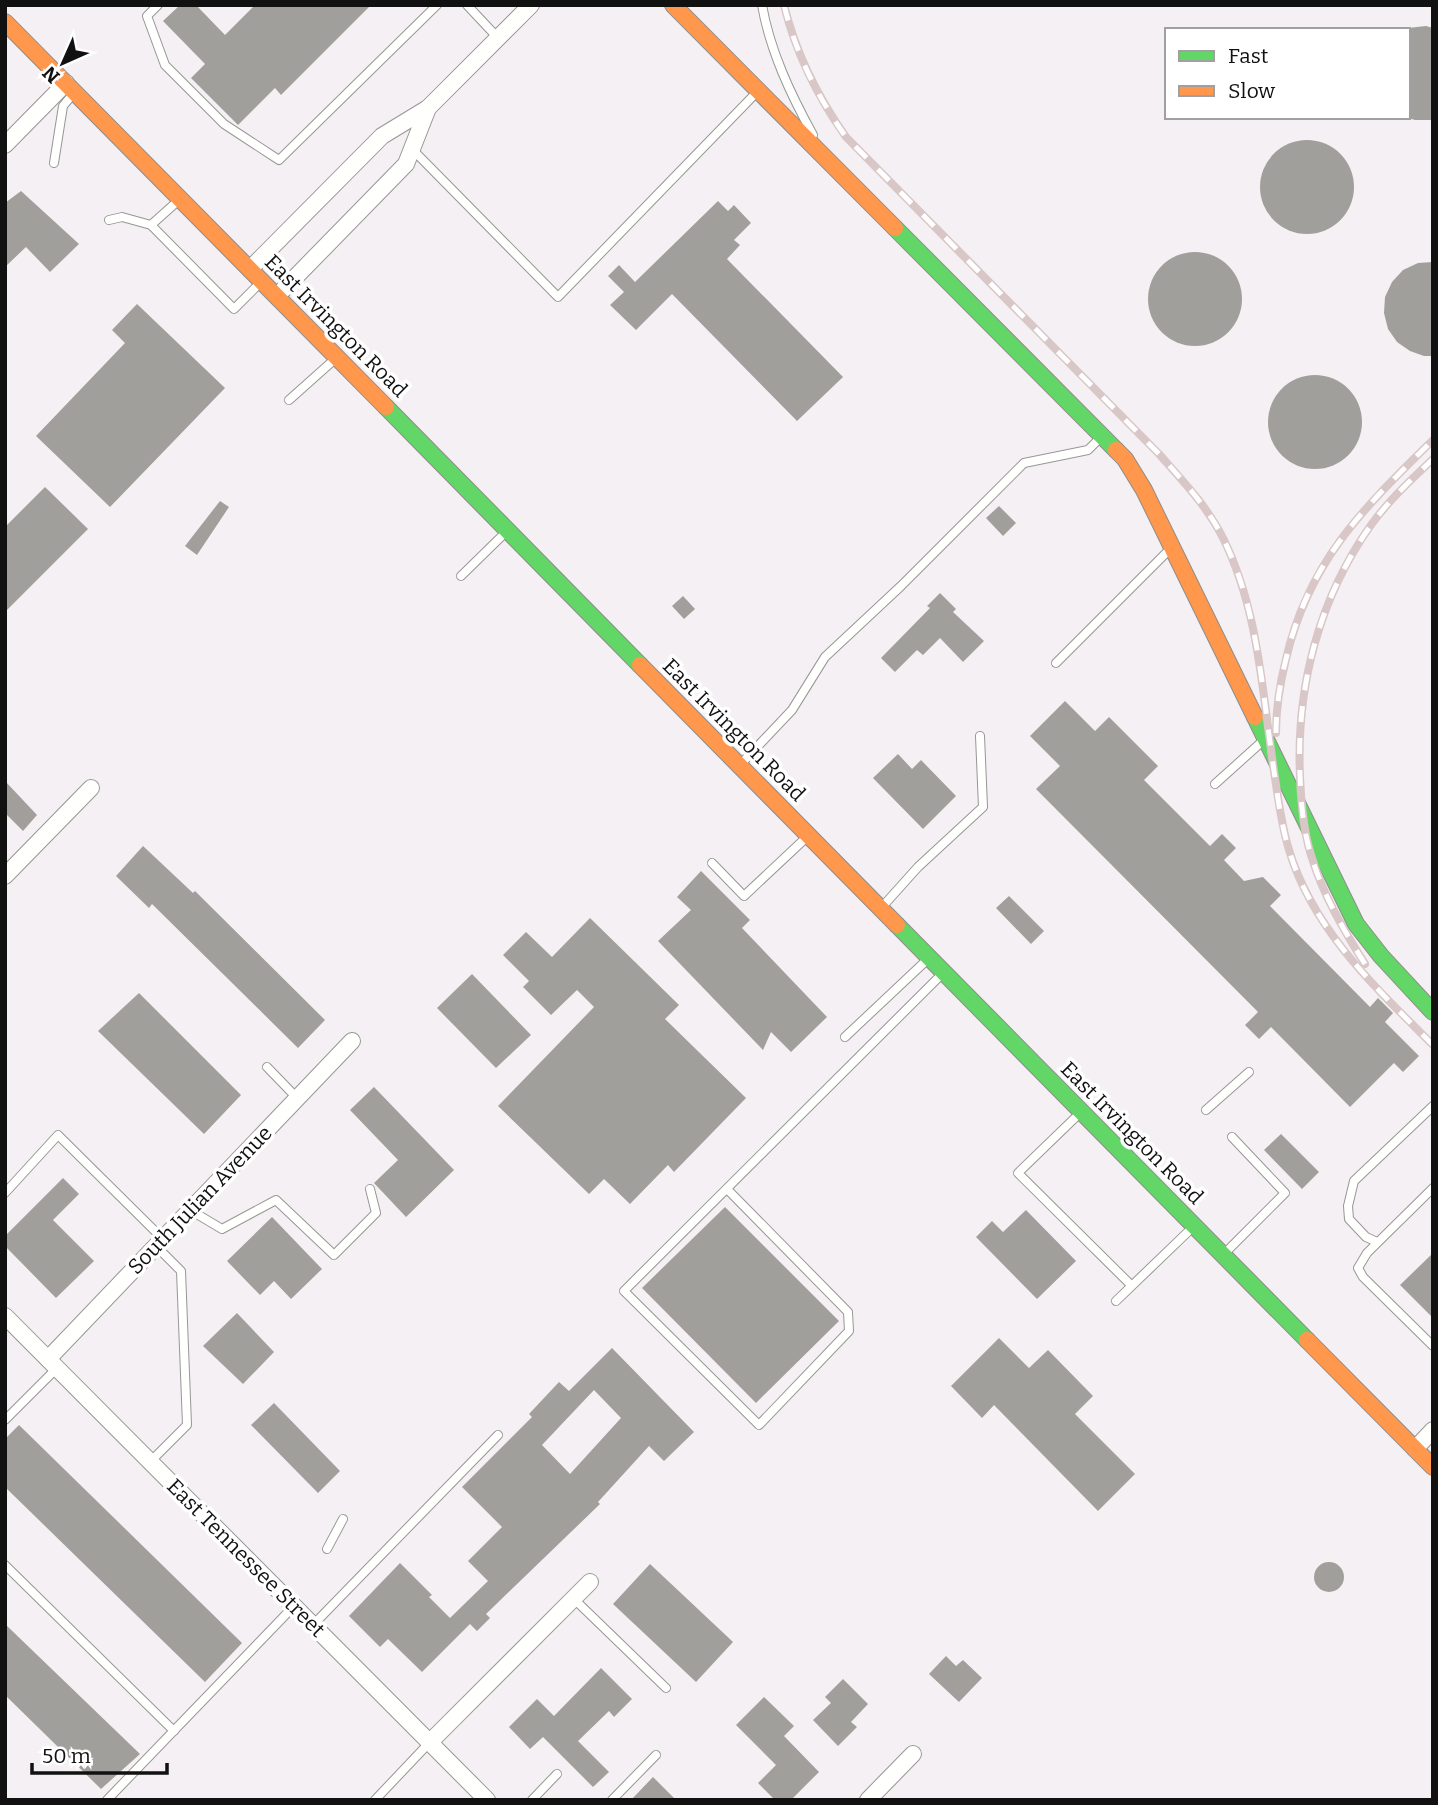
<svg xmlns="http://www.w3.org/2000/svg" width="1438" height="1805" viewBox="0 0 1438 1805" font-family="Bitter,serif">
<style>
.industrial{fill:#f5f0f3;fill-rule:evenodd}
.building{fill:#a19f9c;fill-rule:evenodd}
.lines{fill:none;stroke-linecap:round;stroke-linejoin:round}
.lane-casing{stroke:#979795;stroke-width:10}
.street-casing{stroke:#979795;stroke-width:18}
.fast-casing{stroke:#8e8d8b;stroke-width:18}
.slow-casing{stroke:#8e8d8b;stroke-width:18}
.lane{stroke:#fffffe;stroke-width:8}
.street{stroke:#fffffe;stroke-width:16}
.fast{stroke:#63d668;stroke-width:16}
.slow{stroke:#ff974d;stroke-width:16}
.rail-casing{stroke:#d9c6c7;stroke-width:8}
.rail{stroke:#fff;stroke-width:5;stroke-dasharray:16;stroke-linecap:butt}
.labels{text-anchor:middle;stroke-width:7;stroke-linejoin:round;paint-order:stroke}
.street-label{font-size:21px;fill:#111;stroke:#fff}
</style>
<rect width="100%" height="100%" fill="#fdfcf7"/>
<path class="industrial" d="M5,5H1433V1800H5ZM1167,30H1408V117H1167Z"/>
<g class="building">
<polygon points="180,5 196,5 225,35 255,5 371,5 281,95 275,88 238,125 191,78 205,64 163,21"/>
<polygon points="1426,26 1433,28 1433,120 1415,120 1408,118 1408,28"/>
<circle cx="1307" cy="187" r="47"/>
<polygon points="21,191 79,244 50,272 26,247 5,267 5,203"/>
<polygon points="718,201 728,211 734,205 751,223 734,240 740,245 727,259 843,377 797,421 672,294 636,330 610,305 624,292 608,276 619,265 635,282"/>
<circle cx="1195" cy="299" r="47"/>
<polygon points="1433,262 1433,356 1424,356 1410,351 1397,342 1388,329 1384,313 1385,297 1392,282 1403,270 1418,263"/>
<polygon points="137,304 225,388 110,507 36,436 125,343 112,330"/>
<circle cx="1315" cy="422" r="47"/>
<polygon points="45,487 88,529 5,612 5,527"/>
<polygon points="220,501 229,507 197,555 185,546"/>
<polygon points="999,506 1016,523 1003,536 986,518"/>
<polygon points="940,593 956,609 953,612 984,641 963,662 940,638 923,655 917,650 895,672 881,658 930,608 927,606"/>
<polygon points="683,596 695,609 684,619 672,606"/>
<polygon points="1065,701 1095,731 1109,717 1158,766 1144,780 1210,846 1222,834 1236,848 1224,860 1244,881 1263,877 1281,895 1270,906 1370,1007 1378,998 1393,1013 1385,1022 1419,1056 1403,1072 1394,1063 1350,1107 1271,1027 1259,1039 1245,1025 1258,1012 1036,789 1060,766 1030,736"/>
<polygon points="898,754 912,769 921,760 956,796 923,829 873,778"/>
<polygon points="5,781 37,815 23,831 5,813"/>
<polygon points="143,846 193,893 195,891 325,1020 298,1048 152,904 149,908 116,876"/>
<polygon points="701,871 750,920 742,928 827,1017 791,1052 771,1032 763,1050 658,941 691,910 677,897"/>
<polygon points="1009,896 1044,931 1031,944 996,908"/>
<polygon points="590,918 679,1005 665,1019 746,1098 674,1172 668,1165 630,1204 604,1179 589,1194 498,1106 594,1007 577,990 551,1015 523,987 529,981 503,955 526,932 552,957"/>
<polygon points="472,974 531,1035 496,1068 437,1008"/>
<polygon points="139,993 241,1095 204,1134 98,1031"/>
<polygon points="374,1087 454,1170 406,1217 374,1183 398,1160 350,1110"/>
<polygon points="1281,1134 1319,1172 1302,1189 1264,1150"/>
<polygon points="63,1178 79,1194 53,1220 94,1261 56,1298 5,1246 5,1236"/>
<polygon points="725,1207 839,1321 756,1403 642,1288"/>
<polygon points="1026,1210 1076,1261 1037,1299 976,1237 992,1221 1003,1232"/>
<polygon points="272,1217 322,1269 291,1299 274,1281 260,1295 227,1261"/>
<polygon points="1433,1253 1433,1318 1400,1285"/>
<polygon points="237,1313 274,1352 243,1384 203,1346"/>
<polygon points="999,1338 1029,1368 1048,1350 1093,1396 1075,1414 1135,1474 1098,1511 994,1405 982,1418 951,1386"/>
<path d="M612,1348L694,1432L664,1461L649,1446L598,1502L600,1504L486,1614L490,1618L477,1631L470,1624L422,1672L388,1639L380,1647L349,1616L400,1563L432,1595L429,1597L450,1618L488,1581L468,1561L502,1527L462,1487L532,1417L529,1414L559,1382L569,1391ZM594,1390L621,1418L570,1474L542,1445Z"/>
<polygon points="274,1403 340,1471 318,1493 251,1425"/>
<polygon points="19,1425 242,1643 205,1682 5,1487 5,1439"/>
<circle cx="1329" cy="1577" r="15"/>
<polygon points="650,1564 733,1642 696,1682 613,1604"/>
<polygon points="5,1624 140,1754 101,1789 5,1695"/>
<polygon points="946,1656 956,1666 963,1660 982,1678 959,1702 929,1674"/>
<polygon points="601,1668 632,1699 614,1717 609,1711 578,1741 609,1772 593,1787 543,1737 530,1749 509,1727 537,1699 554,1716"/>
<polygon points="843,1679 868,1704 851,1722 857,1727 838,1746 813,1720 831,1703 825,1697"/>
<polygon points="764,1697 794,1726 784,1736 819,1772 791,1800 775,1800 758,1783 776,1765 736,1725"/>
<polygon points="653,1777 676,1800 631,1800"/>
</g>
<g class="lines">
<defs>
<g id="lane">
<polyline points="158,5 147,16 165,65 224,124 279,160 437,5"/>
<polyline points="467,5 498,38"/>
<path d="M762,5C770,51 791,95 813,135"/>
<polyline points="412,149 558,297 757,92"/>
<polyline points="54,163 63,106 73,94"/>
<polyline points="109,220 122,217 151,225 180,199"/>
<polyline points="151,225 234,309 260,283"/>
<polyline points="289,400 335,359"/>
<polyline points="461,576 506,532"/>
<polyline points="1056,663 1171,548"/>
<polyline points="740,765 792,710 825,657 901,586 1024,463 1088,450 1102,436"/>
<polyline points="1215,784 1265,739"/>
<polyline points="712,863 744,896 809,835"/>
<polyline points="883,906 918,867 983,807 980,736"/>
<polyline points="845,1037 929,958"/>
<polyline points="267,1067 297,1098"/>
<polyline points="1206,1110 1249,1072"/>
<polyline points="1080,1113 1018,1173 1131,1285"/>
<polyline points="1433,1188 1367,1253 1358,1268 1363,1277 1433,1346"/>
<polyline points="727,1189 848,1312 849,1331 759,1425 624,1291 944,972"/>
<polyline points="5,1193 58,1135 163,1239"/>
<polyline points="190,1210 222,1229 276,1200 334,1255 376,1213 370,1189"/>
<polyline points="1377,1242 1366,1237 1349,1219 1348,1206 1354,1181 1433,1106"/>
<polyline points="1225,1253 1285,1193 1232,1137"/>
<polyline points="1116,1301 1194,1226"/>
<polyline points="5,1420 57,1368"/>
<polyline points="150,1462 187,1425 181,1271 156,1246"/>
<polyline points="327,1549 343,1519"/>
<polyline points="5,1565 174,1731"/>
<polyline points="573,1598 666,1688"/>
<polyline points="313,1625 498,1435"/>
<polyline points="107,1800 294,1606"/>
<polyline points="375,1800 430,1742"/>
<polyline points="532,1800 557,1774"/>
<polyline points="612,1800 656,1755"/>
</g>
<g id="street">
<polyline points="428,108 531,5"/>
<polyline points="5,145 66,83"/>
<polyline points="250,269 382,136 428,108 406,164 277,296"/>
<polyline points="5,876 91,788"/>
<polyline points="5,1316 487,1800"/>
<polyline points="48,1359 352,1041"/>
<polyline points="1415,1449 1433,1430"/>
<polyline points="430,1742 590,1582"/>
<polyline points="868,1800 913,1754"/>
</g>
<g id="fast">
<polyline points="895,228 1116,450"/>
<polyline points="386,407 640,665"/>
<polyline points="1255,717 1356,924 1381,956 1433,1012"/>
<polyline points="897,925 1307,1340"/>
</g>
<g id="slow">
<polyline points="673,5 895,228"/>
<polyline points="5,22 386,407"/>
<polyline points="1116,450 1125,459 1144,490 1255,717"/>
<polyline points="640,665 897,925"/>
<polyline points="1307,1340 1433,1467"/>
</g>
</defs>
<use href="#lane" class="lane-casing"/>
<use href="#street" class="street-casing"/>
<use href="#fast" class="fast-casing"/>
<use href="#slow" class="slow-casing"/>
<use href="#lane" class="lane"/>
<use href="#street" class="street"/>
<use href="#fast" class="fast"/>
<use href="#slow" class="slow"/>
<defs>
<g id="rail">
<path d="M784,5C796,54 817,96 846,137L1159,454C1182,480 1207,506 1223,538C1259,611 1262,692 1274,771C1278,798 1281,824 1289,850C1313,930 1376,988 1433,1045"/>
<path d="M1276,733C1276,708 1280,683 1286,659C1309,560 1363,509 1433,440"/>
<path d="M1365,964C1343,929 1323,895 1311,855C1303,830 1301,802 1300,776C1296,687 1319,598 1371,525C1389,500 1411,480 1433,459"/>
</g>
</defs>
<use href="#rail" class="rail-casing"/>
<use href="#rail" class="rail"/>
</g>
<g class="labels">
<g class="street-label">
<text transform="translate(336 326) rotate(45)" y="7">East Irvington Road</text>
<text transform="translate(734 730) rotate(45)" y="7">East Irvington Road</text>
<text transform="translate(1132 1133) rotate(45)" y="7">East Irvington Road</text>
<text transform="translate(200 1200) rotate(-46)" y="7">South Julian Avenue</text>
<text transform="translate(246 1558) rotate(45)" y="7">East Tennessee Street</text>
</g>
</g>
<rect width="1438" height="1805" fill="none" stroke="#111111" stroke-width="14"/>
<rect x="1165" y="28" width="245" height="91" fill="#ffffff" stroke="#a0a0a0" stroke-width="2"/>
<rect x="1179" y="51" width="35" height="10" fill="#63d668" stroke="#a0a0a0" stroke-width="2"/>
<text x="1228" y="63" font-size="21" fill="#111111">Fast</text>
<rect x="1179" y="86" width="35" height="10" fill="#ff974d" stroke="#a0a0a0" stroke-width="2"/>
<text x="1228" y="98" font-size="21" fill="#111111">Slow</text>
<g transform="translate(63 63) rotate(225)" stroke="#ffffff" stroke-width="5" paint-order="stroke">
<path d="M0-5L12 26L0 18L-12 26Z" fill="#111111"/>
<text y="-10" font-size="19" font-weight="bold" text-anchor="middle" fill="#111111">N</text>
</g>
<path d="M32 1763v10h135v-10" fill="none" stroke="#111111" stroke-width="3.5"/>
<text x="42" y="1763" font-size="21" fill="#111111" stroke="#ffffff" stroke-width="5" paint-order="stroke">50 m</text>
</svg>
